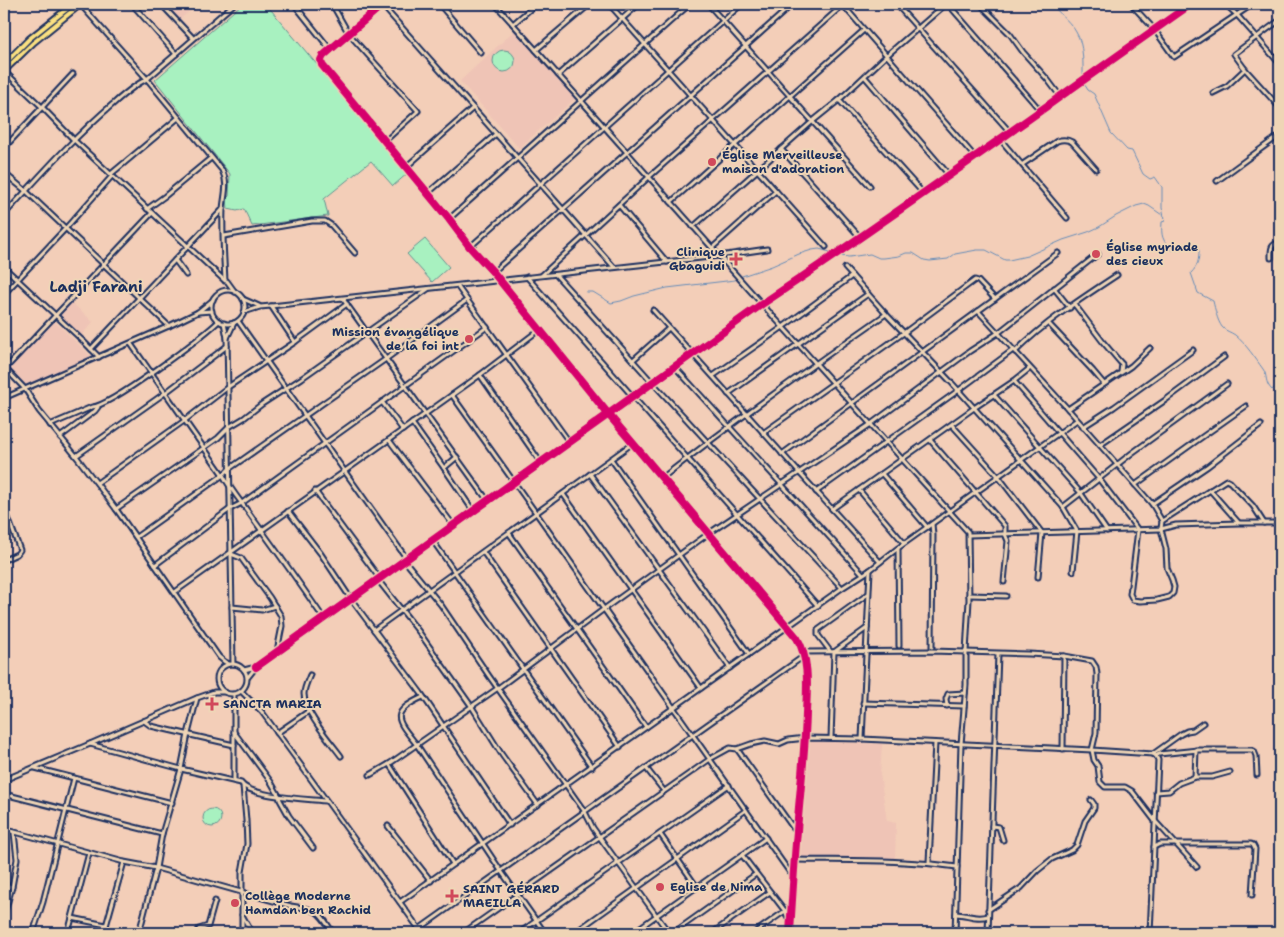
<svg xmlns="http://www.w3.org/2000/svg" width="1284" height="937" viewBox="0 0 1284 937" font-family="'Shantell Sans',sans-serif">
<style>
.built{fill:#efc4b6}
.green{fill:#a8f1c0;stroke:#62908f}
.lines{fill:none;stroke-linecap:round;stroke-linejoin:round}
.stream{stroke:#658cb8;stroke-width:1}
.minor-casing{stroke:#1b2f5e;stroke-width:7}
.major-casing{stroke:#1b2f5e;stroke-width:8}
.minor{stroke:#efd5b6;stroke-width:3}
.major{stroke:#fbe080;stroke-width:4}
.cycleway-casing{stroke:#efd5b6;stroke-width:11}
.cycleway{stroke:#d6006c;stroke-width:8}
.poi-dot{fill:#d1495b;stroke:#efd5b6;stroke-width:2}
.labels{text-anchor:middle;stroke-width:4;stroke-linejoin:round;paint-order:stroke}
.poi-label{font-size:12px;font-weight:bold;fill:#1b2f5e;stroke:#efd5b6;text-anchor:start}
.quarter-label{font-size:15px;font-weight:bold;fill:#1b2f5e;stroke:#efd5b6}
</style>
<rect width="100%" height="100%" fill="#f3ceb8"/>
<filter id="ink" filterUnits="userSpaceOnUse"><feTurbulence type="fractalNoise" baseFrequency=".02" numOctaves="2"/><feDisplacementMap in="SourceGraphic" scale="10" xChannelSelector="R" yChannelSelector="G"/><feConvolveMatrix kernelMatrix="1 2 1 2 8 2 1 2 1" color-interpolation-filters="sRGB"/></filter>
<g filter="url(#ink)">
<g class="built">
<polygon points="165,4 198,4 179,20"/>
<polygon points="515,30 576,98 519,148 460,81"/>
<polygon points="71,302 93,322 80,337 57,317"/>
<polygon points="53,320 92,357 27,386 8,368"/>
<polygon points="807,741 882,744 880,774 887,821 896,823 895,862 797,863"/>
</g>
<g class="green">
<polygon points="242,4 266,4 408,173 393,186 371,161 324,199 328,216 252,226 244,209 237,211 228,209 227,198 229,196 230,174 155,80"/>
<circle cx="504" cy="61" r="11"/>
<polygon points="425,239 449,267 432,282 407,254"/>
<circle cx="212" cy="818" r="9"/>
</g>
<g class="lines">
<g class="stream">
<path d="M1041,4L1047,7L1055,8C1062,16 1071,23 1076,32C1084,45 1083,64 1083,78"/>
<path d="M1083,82L1088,90L1094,94L1111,133L1127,150L1132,151L1143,174L1150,179L1155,177L1162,187V208L1165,221L1162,222C1161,236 1162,239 1171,250H1177L1185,248L1186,244L1199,250C1199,260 1198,266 1191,273L1198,293L1213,301C1215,309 1217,320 1222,327C1225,331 1231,332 1235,335C1246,344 1255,358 1263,369C1268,376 1264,382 1272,390L1276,386L1280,391"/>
<polyline points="742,276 772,266 799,254 812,250 819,249 834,253 839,256 849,257 870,254 879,258 884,258 899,256 906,253 913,253 924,260 930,261 948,259 955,254 977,250 986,250 1005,260 1009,260 1027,256 1063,240 1088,232 1099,227 1116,216 1136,206 1144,204 1149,206 1165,217"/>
<polyline points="586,292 593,292 611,303 621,301 634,296 667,288 735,280"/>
</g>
<defs>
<g id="minor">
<path d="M80,4L147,79L222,170C229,184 224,195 223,209C222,233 224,257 225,281H227L235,292"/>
<polyline points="132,4 176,54"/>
<polyline points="161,4 193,38"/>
<polyline points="294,4 330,49"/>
<polyline points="332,4 349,34 418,111 385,141"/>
<polyline points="381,4 614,267"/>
<path d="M383,4L323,56L321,60L322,65L449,219L470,247L493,272L609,415L797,638C810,660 807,688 806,713C805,752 800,791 797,831C794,865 792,899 790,933"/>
<polyline points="439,4 481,53"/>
<polyline points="495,4 762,304 968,532 969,600 966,652 966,685 961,744 955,933"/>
<polyline points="609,4 826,247"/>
<polyline points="708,4 870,186"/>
<polyline points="842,4 975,157"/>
<polyline points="896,4 1010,132"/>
<polyline points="948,4 1040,110"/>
<polyline points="1131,4 1154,29 1174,57 1253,4"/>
<polyline points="1176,4 1180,11"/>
<polyline points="1225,4 1237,15 1280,64"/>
<polyline points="982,6 1010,34 1023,52 1048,80 1060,96"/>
<polyline points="1280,20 1234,54 1245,69 1280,108"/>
<polyline points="513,24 536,4"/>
<polyline points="536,50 590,4"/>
<polyline points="4,71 42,107 74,140 224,280"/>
<polyline points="558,75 639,4"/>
<polyline points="865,77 949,175"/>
<polyline points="1213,93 1227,86 1245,69"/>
<polyline points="839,100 923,193"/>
<polyline points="1000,139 1067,218"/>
<polyline points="4,148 73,74"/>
<polyline points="781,149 860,237"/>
<path d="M1023,164L1057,141C1063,139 1067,139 1072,142L1096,169"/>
<polyline points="406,167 473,108"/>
<polyline points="4,173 26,191 169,326"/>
<polyline points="111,174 178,118"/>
<polyline points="1217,181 1280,135"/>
<polyline points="428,193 496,134"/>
<polyline points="671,202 864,30"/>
<polyline points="619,205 667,262"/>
<polyline points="147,209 165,196 211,158"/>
<path d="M4,215C39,177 73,138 113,104C123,95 134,85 147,79L234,4"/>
<polyline points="449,219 690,4"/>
<polyline points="693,227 813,121 839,100 886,56 946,4"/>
<polyline points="224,236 312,221 325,221 331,225 355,253"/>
<polyline points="470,247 742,4"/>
<polyline points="712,248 776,191"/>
<path d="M1271,258C1271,249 1270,245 1280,242"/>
<polyline points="175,260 186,275"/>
<polyline points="4,267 82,340 99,357"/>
<polyline points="845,268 886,314 951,382 1063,507 1077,531 1073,571"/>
<polyline points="493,272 793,4"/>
<polyline points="542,275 649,177 843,5"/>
<polyline points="556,275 653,383 842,588"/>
<polyline points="527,277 818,606"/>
<polyline points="457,286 570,443"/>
<polyline points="1054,288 1070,308"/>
<circle cx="228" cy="307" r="17"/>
<polyline points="4,294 65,229 112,176"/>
<polyline points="243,299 259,306"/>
<polyline points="343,299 488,501"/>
<polyline points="1075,305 1103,342 1120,362 1122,364 1121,372"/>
<polyline points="271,306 295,342"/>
<polyline points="653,310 832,509 880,562"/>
<polyline points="978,311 1068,409 1152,504 1162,521 1161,529 1166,549 1167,568 1172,580 1174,587 1173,593 1169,597 1157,600 1140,601 1133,600 1130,594 1138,530 1099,479 1014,381"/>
<polyline points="198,312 212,311"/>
<polyline points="244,312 260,307 271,306 719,256 767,249"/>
<polyline points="238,321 407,559"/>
<polyline points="224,323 227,338 233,664"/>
<polyline points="1049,324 1093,371 1104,384"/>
<polyline points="227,338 234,323"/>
<path d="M131,344L223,475C231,491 244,505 254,520C278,553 301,585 324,619"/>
<polyline points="91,349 223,209"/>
<path d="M1015,352C1045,322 1082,298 1117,275"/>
<polyline points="633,360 669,328"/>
<polyline points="4,367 25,389 39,411 76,456 116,509 219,657 225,662 229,664"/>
<polyline points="675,367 863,574"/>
<polyline points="4,370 152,213"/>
<polyline points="480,375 541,463"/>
<polyline points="713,376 783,327 852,276"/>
<polyline points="728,394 868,294"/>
<polyline points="452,395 536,513 793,877"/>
<polyline points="994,395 1080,492 1107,531"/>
<polyline points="4,398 169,326 198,312 213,300"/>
<polyline points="382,402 403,430"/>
<polyline points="1068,409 1131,366 1150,348"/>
<polyline points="412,423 444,468 474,512"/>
<path d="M50,425L92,407C111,406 202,337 219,321"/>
<polyline points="952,425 998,476 1042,533 1038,577"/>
<polyline points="1083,427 1114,407 1193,350"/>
<polyline points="763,433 905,332 975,280 978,281 995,299"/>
<polyline points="60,437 95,411 98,407"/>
<polyline points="389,440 454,526"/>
<polyline points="930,440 1005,526 1005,534 1008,541 1004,582"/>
<polyline points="1100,445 1167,399 1224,357"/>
<polyline points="782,454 1058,253"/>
<polyline points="76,456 165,393 227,346"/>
<polyline points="611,459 749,654"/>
<polyline points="444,468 457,457"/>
<polyline points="590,474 730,668"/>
<polyline points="882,474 927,527"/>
<path d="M662,478C735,421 810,367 886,314"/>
<polyline points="97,483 184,421 228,387 295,342 347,304"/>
<polyline points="1135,485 1195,442 1246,406"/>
<polyline points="859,490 904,543"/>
<polyline points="1210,490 1238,522"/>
<polyline points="315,491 380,579"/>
<polyline points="816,492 959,390 1013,350"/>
<polyline points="563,494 701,688"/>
<polyline points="1152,504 1208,466 1261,425"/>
<polyline points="4,507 20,550 17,554 4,560"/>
<polyline points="1063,507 1132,453 1227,384"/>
<polyline points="116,509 218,438 229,427 244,418 262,404 302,378 428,289"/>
<polyline points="832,509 974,408 1014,381 1029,369"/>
<polyline points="288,511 321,554 351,599 421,693 510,825"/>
<polyline points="1162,521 1226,480 1230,482 1253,506 1264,523"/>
<polyline points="932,524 933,535 932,647"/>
<polyline points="509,533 646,727"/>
<polyline points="969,535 1161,529 1176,525 1239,523 1280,523"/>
<polyline points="136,537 223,475 229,469 386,359 467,300"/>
<polyline points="433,541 592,767"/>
<polyline points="898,549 899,646"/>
<polyline points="483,552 620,747"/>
<polyline points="231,554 241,558 270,598 281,616 282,626 277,651"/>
<polyline points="405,561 441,605 489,676 585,812 593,828 669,933"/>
<polyline points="155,565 230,509 242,503 296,464 487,327"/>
<polyline points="378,580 419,632 472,707 502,755 538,805"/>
<polyline points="175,592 480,375 539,330"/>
<polyline points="969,595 1006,596"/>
<polyline points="232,607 262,610 275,606"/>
<polyline points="374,630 633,443"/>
<polyline points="830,651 818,635 818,630 868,594"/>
<polyline points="803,652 932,651 1029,654 1064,656 1092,661 1096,667 1097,674 1096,733 1092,750 1094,760 1098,766 1100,782 1105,787 1125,787 1132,791 1155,821 1197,867"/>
<circle cx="232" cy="679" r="15"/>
<path d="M256,667L762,304C907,208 1048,104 1191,4"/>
<polyline points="244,670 256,667 248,677"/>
<path d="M310,675C307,682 304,688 304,694C304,712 330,741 341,756"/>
<polyline points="241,691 262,712 300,764 422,933"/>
<polyline points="234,694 234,781"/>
<path d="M423,697C388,713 397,720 417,745L501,871L545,933"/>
<polyline points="863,703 964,706"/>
<polyline points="947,706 946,699 948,694 965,693"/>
<polyline points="144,721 151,726 234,745"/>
<polyline points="234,732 271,782 279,796 280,800 289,816 313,848"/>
<polyline points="277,733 309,711"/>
<polyline points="831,738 834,652 867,628"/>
<polyline points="862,739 870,570"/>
<path d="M90,744L181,769L241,783C250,797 308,799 326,801"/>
<polyline points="737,749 796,832"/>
<polyline points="1063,749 1064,656"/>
<polyline points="1153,754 1181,734 1187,731 1193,730 1203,723"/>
<polyline points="389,764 453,864"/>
<polyline points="35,768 172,803"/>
<polyline points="646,768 664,791"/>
<polyline points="370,775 389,764 498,688 604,609 708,534 871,424 970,351 998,333 1098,254"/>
<polyline points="1195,777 1212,777 1230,772"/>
<polyline points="4,780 90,744 197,698 214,692 225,692"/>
<polyline points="1156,792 1169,791 1179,783 1195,777 1196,750"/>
<polyline points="4,794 162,834"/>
<polyline points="388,826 431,881"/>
<polyline points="992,826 999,827 1003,840"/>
<path d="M4,829L124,862L156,868L291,906C320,910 318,910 333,933"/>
<polyline points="660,834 697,887"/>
<polyline points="1154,847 1160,844 1251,844 1253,845 1255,849 1252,895"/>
<polyline points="742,855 785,911 790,922"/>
<path d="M795,860C849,861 903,859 957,867"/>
<polyline points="929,862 935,743"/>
<polyline points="4,885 12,887"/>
<polyline points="400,902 842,588 870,570 898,548 1077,420"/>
<polyline points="988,910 1021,888 1037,871 1052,859 1072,850 1077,845 1085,821 1094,808 1094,804 1091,800"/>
<path d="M956,914C967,914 976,920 988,916"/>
<polyline points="4,915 12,887 17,859 14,833"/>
<polyline points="242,915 252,933"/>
<polyline points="72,918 106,925"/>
<polyline points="419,929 804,656"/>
<polyline points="33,933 43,902 74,778"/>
<polyline points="68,933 89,853"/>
<polyline points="104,933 124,862"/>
<polyline points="139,933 156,868 162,834 181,769 188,734 197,698"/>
<polyline points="201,933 199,929 208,926 215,901"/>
<polyline points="242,933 242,872 247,844 246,820 243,786"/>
<polyline points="463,933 710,759 730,748 737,749 751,744 765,741 779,744 788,740 806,738 862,739 1092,750 1153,754 1156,756 1159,754 1198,750 1251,750 1254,751 1256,756 1257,775"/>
<polyline points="519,933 729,785"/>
<polyline points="574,933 746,810"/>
<polyline points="632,933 766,838"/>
<polyline points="673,933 756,874"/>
<polyline points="712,933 770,892"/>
<polyline points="754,933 785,911"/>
<polyline points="988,933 998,654"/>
<polyline points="1150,933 1158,760 1156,756"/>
</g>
<g id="major">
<polyline points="4,64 29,39 73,4"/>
<polyline points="4,71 33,43 81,4"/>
</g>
</defs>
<use href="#minor" class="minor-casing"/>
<use href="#major" class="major-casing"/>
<use href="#minor" class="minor"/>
<use href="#major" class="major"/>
<defs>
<g id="cycleway">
<path d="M383,4L323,56L321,60L322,65L449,219L470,247L493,272L609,415L797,638C810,660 807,688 806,713C805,752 800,791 797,831C794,865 792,899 790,933"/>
<path d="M256,667L762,304C907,208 1048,104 1191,4"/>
</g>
</defs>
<use href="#cycleway" class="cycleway-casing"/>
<use href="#cycleway" class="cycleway"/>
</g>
</g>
<g class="poi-dot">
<circle cx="712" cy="162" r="5"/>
<circle cx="1096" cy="254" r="5"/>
<path d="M733.5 251.5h5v5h5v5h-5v5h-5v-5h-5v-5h5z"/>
<circle cx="469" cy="339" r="5"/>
<path d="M209.5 696.5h5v5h5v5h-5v5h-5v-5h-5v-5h5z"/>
<circle cx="660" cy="887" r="5"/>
<path d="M449.5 888.5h5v5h5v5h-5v5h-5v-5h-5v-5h5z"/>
<circle cx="235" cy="903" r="5"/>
</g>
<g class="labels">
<g class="poi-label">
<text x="722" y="159">Église Merveilleuse<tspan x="722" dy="14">maison d'adoration</tspan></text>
<text x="1106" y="251">Église myriade<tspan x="1106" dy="14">des cieux</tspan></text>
<text x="725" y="256" text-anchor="end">Clinique<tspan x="725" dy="14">Gbaguidi</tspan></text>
<text x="459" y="336" text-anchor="end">Mission évangélique<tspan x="459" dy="14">de la foi int</tspan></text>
<text x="223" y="708">SANCTA MARIA</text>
<text x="670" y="891">Eglise de Nima</text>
<text x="463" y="893">SAINT GÉRARD<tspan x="463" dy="14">MAEILLA</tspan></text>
<text x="245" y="900">Collège Moderne<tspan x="245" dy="14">Hamdan ben Rachid</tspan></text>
</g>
<g class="quarter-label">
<text x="96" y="292">Ladji Farani</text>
</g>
</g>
<rect width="1284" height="937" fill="none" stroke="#efd5b6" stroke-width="20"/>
<rect x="10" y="10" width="1264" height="917" fill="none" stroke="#1b2f5e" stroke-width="2" filter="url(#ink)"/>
</svg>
